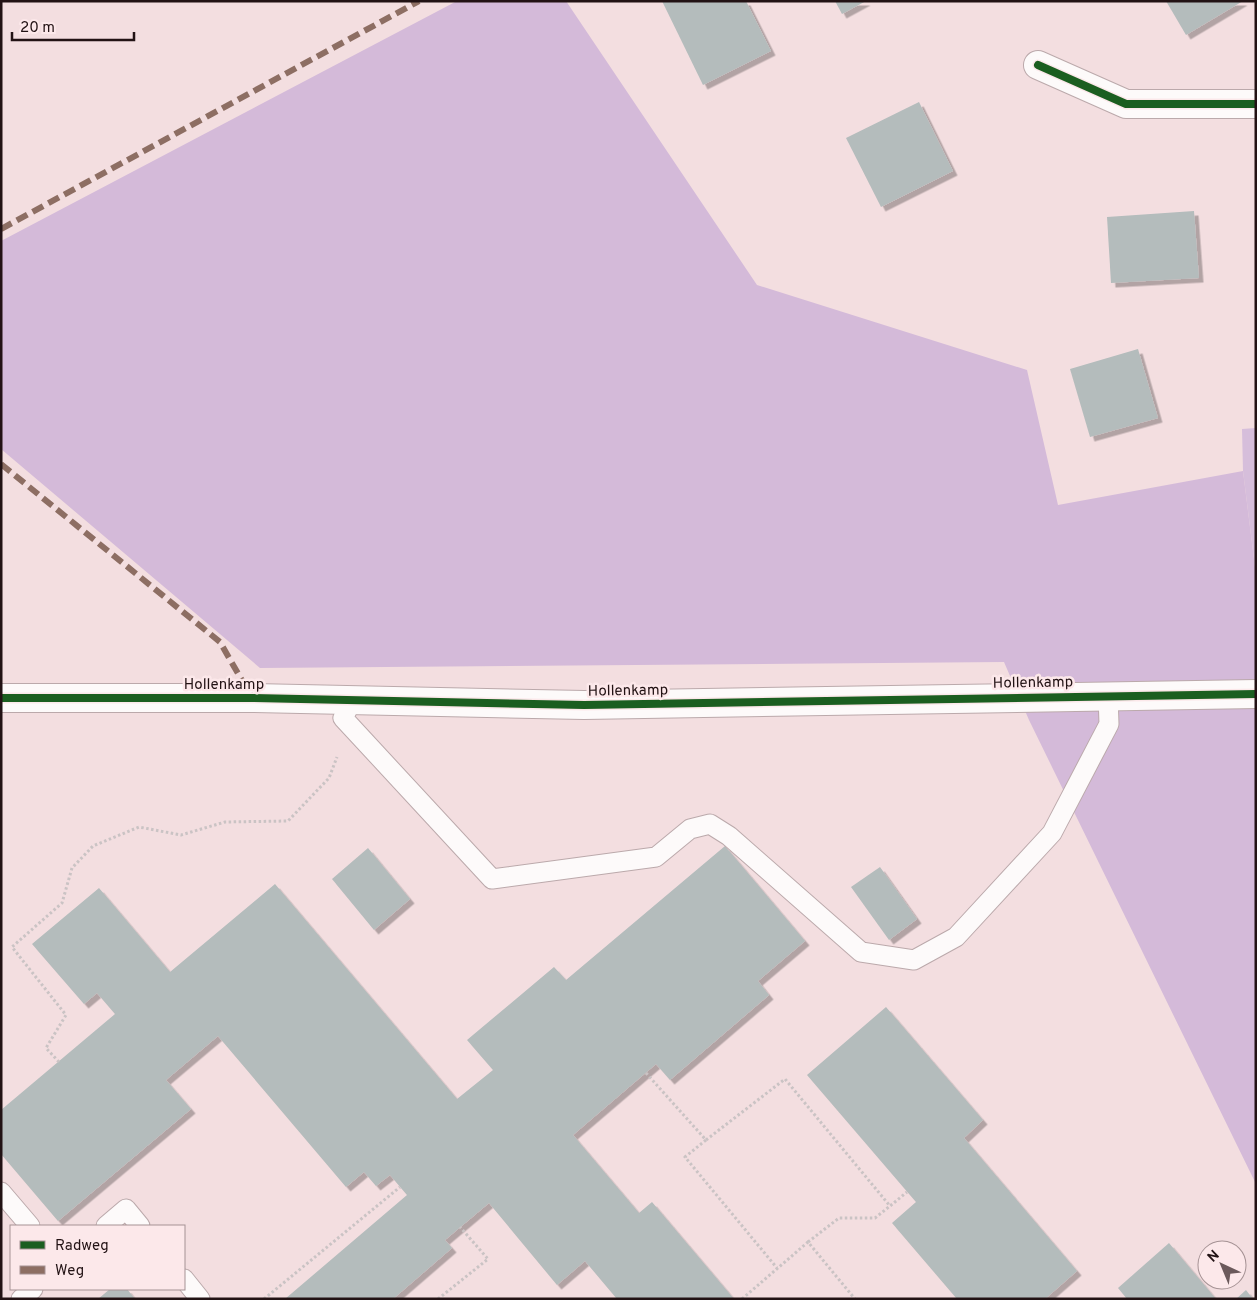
<svg xmlns="http://www.w3.org/2000/svg" width="1257" height="1300" viewBox="0 0 1257 1300" font-family="Overpass,sans-serif">
<style>
.green{fill:#d6bedb}
.forest{fill:#d4bad9}
.building{fill:#b4bcbc;filter:url(#shadow)}
.lines{fill:none;stroke-linecap:round;stroke-linejoin:round}
.lane-casing{stroke:#bba9ab;stroke-width:21}
.street-casing{stroke:#bba9ab;stroke-width:30}
.path{stroke:#cac3c4;stroke-width:3;stroke-dasharray:2.5 2.5;stroke-linecap:butt}
.lane{stroke:#fdfafa;stroke-width:19}
.street{stroke:#fdfafa;stroke-width:28}
.quiet{stroke:#8d6e63;stroke-width:6;stroke-dasharray:12 6;stroke-linecap:butt}
.cycleway-casing{stroke:#fce8ea;stroke-width:11}
.cycleway{stroke:#1b5e20;stroke-width:8}
.labels{text-anchor:middle;stroke-width:5;stroke-linejoin:round;paint-order:stroke}
.street-label{font-size:15px;fill:#221214;stroke:#fce8ea}
</style>
<defs>
<filter id="shadow"><feDropShadow dx="4.5" dy="4.5" stdDeviation="0" flood-color="#0004"/></filter>
</defs>
<rect width="100%" height="100%" fill="#f3dee0"/>
<polygon class="green" points="1256,428 1256,575 1243,471 1242,429"/>
<polygon class="forest" points="457,1 566,1 757,285 1027,370 1058,505 1243,471 1256,575 1256,1184 1029,720 1004,662 260,668 1,449 1,241"/>
<g class="building">
<polygon points="662,1 746,1 771,51 703,85"/>
<polygon points="835,1 866,1 842,14"/>
<polygon points="1166,1 1243,1 1186,35"/>
<polygon points="919,102 953,171 881,207 846,138"/>
<polygon points="1194,211 1199,278 1111,283 1107,217"/>
<polygon points="1138,349 1158,418 1090,437 1070,369"/>
<polygon points="725,846 805,941 758,981 769,995 670,1080 656,1064 573,1135 639,1213 652,1202 734,1299 617,1299 585,1261 557,1285 489,1203 445,1240 452,1248 393,1299 285,1299 407,1195 390,1175 376,1186 364,1172 346,1187 218,1036 166,1080 191,1109 58,1221 1,1154 1,1110 115,1014 97,993 84,1004 32,944 99,888 170,972 275,884 457,1099 493,1070 467,1040 554,967 566,980"/>
<polygon points="368,848 410,899 374,930 332,879"/>
<polygon points="880,867 917,919 889,940 851,887"/>
<polygon points="886,1007 983,1120 964,1138 1077,1271 1045,1299 957,1299 892,1223 916,1202 807,1075"/>
<polygon points="1169,1243 1216,1299 1127,1299 1118,1288"/>
<polygon points="110,1289 127,1289 135,1299 98,1299"/>
<polygon points="1246,1290 1253,1299 1236,1299"/>
</g>
<g class="lines">
<defs>
<g id="lane">
<polyline points="353,699 343,718 492,879 656,857 690,829 710,824 729,836 861,952 914,960 956,937 1052,833 1109,724 1108,695"/>
<polyline points="1,1192 30,1226"/>
<polyline points="106,1226 126,1209 140,1226"/>
<polyline points="184,1279 200,1299"/>
<polyline points="21,1299 33,1289"/>
</g>
<g id="street">
<polyline points="1038,65 1126,104 1256,104"/>
<polyline points="1,698 252,698 584,705 1256,694"/>
</g>
</defs>
<use href="#lane" class="lane-casing"/>
<use href="#street" class="street-casing"/>
<g class="path">
<polyline points="59,1062 46,1048 66,1015 12,947 62,903 72,868 93,846 139,827 181,835 225,822 288,821 329,778 337,757"/>
<polyline points="646,1073 706,1140 685,1157 777,1268"/>
<polyline points="706,1140 785,1079 890,1206 907,1192"/>
<polyline points="808,1242 839,1218 875,1218 890,1206"/>
<polyline points="264,1299 400,1187"/>
<polyline points="438,1299 488,1259 460,1227"/>
<polyline points="742,1299 808,1242 855,1299"/>
</g>
<use href="#lane" class="lane"/>
<use href="#street" class="street"/>
<g class="quiet">
<polyline points="1,229 419,1"/>
<polyline points="1,464 220,642 252,698"/>
</g>
<defs>
<g id="cycleway">
<polyline points="1038,65 1126,104 1256,104"/>
<polyline points="1,698 252,698 584,705 1256,694"/>
</g>
</defs>
<use href="#cycleway" class="cycleway-casing"/>
<use href="#cycleway" class="cycleway"/>
</g>
<g class="labels">
<g class="street-label">
<text transform="translate(1033 682) rotate(-1)" y="5">Hollenkamp</text>
<text x="224" y="689">Hollenkamp</text>
<text transform="translate(628 690) rotate(-1)" y="5">Hollenkamp</text>
</g>
</g>
<rect width="1257" height="1300" fill="none" stroke="#221214" stroke-width="5"/>
<rect x="10" y="1225" width="175" height="65" fill="#fce8ea" stroke="#a59294"/>
<rect x="20" y="1241" width="25" height="8" fill="#1b5e20" stroke="#a59294"/>
<text x="55" y="1250" font-size="15" fill="#221214">Radweg</text>
<rect x="20" y="1266" width="25" height="8" fill="#8d6e63" stroke="#a59294"/>
<text x="55" y="1275" font-size="15" fill="#221214">Weg</text>
<g transform="translate(1222 1265) rotate(316)"><circle r="24" fill="#fce8ea" stroke="#a59294"/>
<path d="M0-4L9 19L0 12L-9 19Z" fill="#6b595b"/>
<text y="-8" font-size="14" font-weight="bold" text-anchor="middle" fill="#221214">N</text>
</g>
<path d="M12 32v8h122v-8" fill="none" stroke="#221214" stroke-width="2.5"/>
<text x="20" y="32" font-size="15" fill="#221214" stroke="#fce8ea" stroke-width="4" paint-order="stroke">20 m</text>
</svg>
